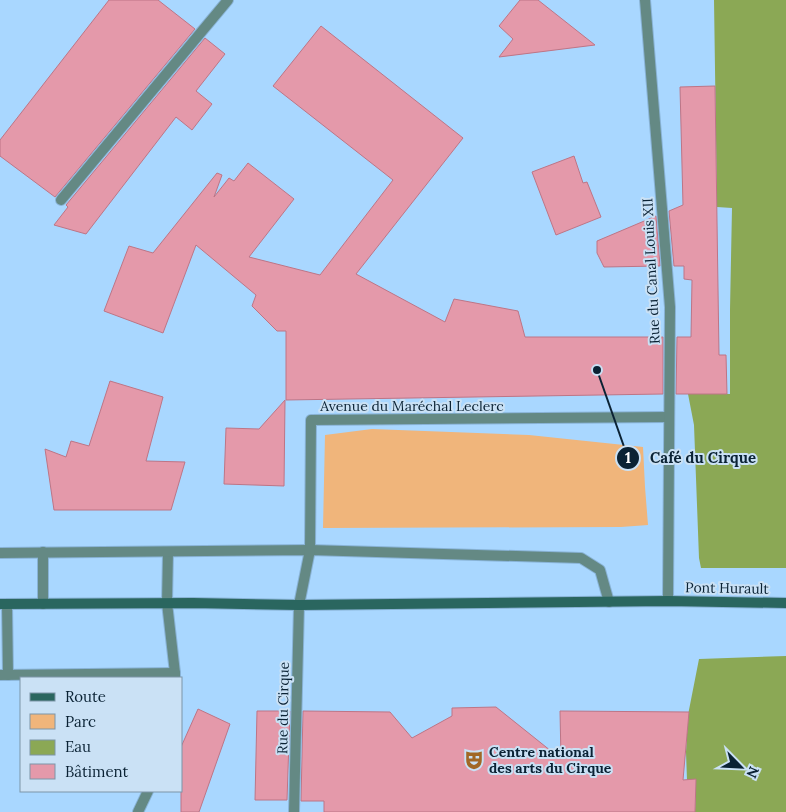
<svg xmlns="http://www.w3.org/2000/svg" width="786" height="812" viewBox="0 0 786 812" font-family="Lora,serif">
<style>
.green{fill:#f0b57b}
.water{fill:#8ba855}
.building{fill:#e499aa;stroke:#bd7586}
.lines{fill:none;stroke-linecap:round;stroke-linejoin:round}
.service-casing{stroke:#89b3d6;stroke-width:12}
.minor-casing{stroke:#89b3d6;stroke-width:12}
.secondary-casing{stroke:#89b3d6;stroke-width:12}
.service{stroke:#648984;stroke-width:10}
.minor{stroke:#648984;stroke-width:10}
.secondary{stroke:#2a665f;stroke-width:10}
.labels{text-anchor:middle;stroke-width:4;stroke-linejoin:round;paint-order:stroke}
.street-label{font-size:14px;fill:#0a2234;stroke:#cae1f5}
.poi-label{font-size:14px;font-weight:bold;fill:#0a2234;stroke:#cae1f5;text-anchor:start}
.leader{fill:none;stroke:#0a2234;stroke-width:2}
.callout-dot{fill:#0a2234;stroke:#cae1f5;stroke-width:2}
.mark-label{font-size:15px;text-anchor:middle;font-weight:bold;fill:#fff}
.callout-label{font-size:15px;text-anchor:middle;font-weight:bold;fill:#0a2234;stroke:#cae1f5;stroke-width:4;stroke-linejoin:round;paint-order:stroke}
</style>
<rect width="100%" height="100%" fill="#a9d7ff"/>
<polygon class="green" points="372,429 529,435 643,447 645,487 648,525 621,527 323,528 325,435"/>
<g class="water">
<polygon points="714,0 786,0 786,568 701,568 699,558 694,425 688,394 730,394 730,310 732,208 717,207"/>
<polygon points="786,656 786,812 695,812 696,780 687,780 686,752 688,715 699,659"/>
</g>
<g class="building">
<polygon points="109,0 158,0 195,29 55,197 0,156 0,140"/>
<polygon points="520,0 538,0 595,45 499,57 513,39 499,26"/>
<polygon points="321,26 463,138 356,274 445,322 454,299 518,311 525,337 663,337 663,394 286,400 286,331 277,331 252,306 256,295 196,245 163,333 104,311 129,246 153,253 217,173 222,175 214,197 229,178 234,181 248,163 294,199 249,257 320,275 393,180 273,86"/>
<polygon points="205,38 225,54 196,91 212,104 192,130 176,117 86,234 54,225 68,207 66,205"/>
<polygon points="715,86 719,355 726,355 727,394 676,394 677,337 691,337 692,280 684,279 684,266 674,266 669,211 683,205 680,87"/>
<polygon points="574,156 583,183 587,182 601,217 556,235 532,172"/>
<polygon points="656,216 660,266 604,267 597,253 597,241"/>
<polygon points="110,381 163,397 146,461 185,462 171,510 54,510 45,449 66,457 71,441 89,446"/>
<polygon points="285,400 284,486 224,484 226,428 259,429"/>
<polygon points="496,707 561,759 560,711 689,712 683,780 696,779 695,812 324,812 324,801 301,801 303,711 390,712 412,738 452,716 452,708"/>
<polygon points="198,709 230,724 199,812 181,812 181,747"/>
<polygon points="257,711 290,711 287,800 255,800"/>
</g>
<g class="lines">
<defs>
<g id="service">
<polyline points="61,200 228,0"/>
<polyline points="168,552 167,603 175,673 175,678"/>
<polyline points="0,553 310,550 581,558 600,570 609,602"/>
<polyline points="7,604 8,675"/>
<polyline points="43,604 43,552"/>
<polyline points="299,605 310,550 311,420 669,417"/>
<polyline points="0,675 175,673"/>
<polyline points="138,812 148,791"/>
</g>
<g id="minor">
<polyline points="645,0 670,307 668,601"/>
<polyline points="294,812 299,605"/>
</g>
<polyline id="secondary" points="0,604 193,603 299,605 668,601 786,603"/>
</defs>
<use href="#service" class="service-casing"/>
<use href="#minor" class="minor-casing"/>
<use href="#secondary" class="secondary-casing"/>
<use href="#service" class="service"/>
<use href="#minor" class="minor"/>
<use href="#secondary" class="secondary"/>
</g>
<defs>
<symbol id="theatre-bare" viewBox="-9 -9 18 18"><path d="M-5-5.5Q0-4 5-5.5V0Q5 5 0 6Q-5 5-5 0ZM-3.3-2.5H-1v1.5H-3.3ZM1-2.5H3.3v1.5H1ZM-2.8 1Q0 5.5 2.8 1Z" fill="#a16726" stroke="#cae1f5" stroke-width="2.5" paint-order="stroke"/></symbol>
</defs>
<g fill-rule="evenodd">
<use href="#theatre-bare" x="460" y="746" width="28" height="28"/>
</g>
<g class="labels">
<g class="street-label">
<text transform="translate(651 271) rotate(-93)" y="5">Rue du Canal Louis XII</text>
<text x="412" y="411">Avenue du Maréchal Leclerc</text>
<text transform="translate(727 588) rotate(1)" y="5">Pont Hurault</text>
<text transform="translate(283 708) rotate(-89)" y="5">Rue du Cirque</text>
</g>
<g class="poi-label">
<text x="489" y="757">Centre national<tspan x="489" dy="16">des arts du Cirque</tspan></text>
</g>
</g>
<path class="leader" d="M597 370L628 458"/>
<g class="callout-dot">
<circle cx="597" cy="370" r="5"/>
<circle cx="628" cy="458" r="12"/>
</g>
<g class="mark-label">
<text x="628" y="463">1</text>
</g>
<g class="callout-label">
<text x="703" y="463">Café du Cirque</text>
</g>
<rect x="20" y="677" width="162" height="115" fill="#cae1f5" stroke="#7d95a8"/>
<rect x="30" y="693" width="25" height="8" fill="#2a665f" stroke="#7d95a8"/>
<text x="65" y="702" font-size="15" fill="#0a2234">Route</text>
<rect x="30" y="714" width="25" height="15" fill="#f0b57b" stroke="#7d95a8"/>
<text x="65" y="727" font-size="15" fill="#0a2234">Parc</text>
<rect x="30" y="740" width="25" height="15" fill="#8ba855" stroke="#7d95a8"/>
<text x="65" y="752" font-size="15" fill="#0a2234">Eau</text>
<rect x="30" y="764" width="25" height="15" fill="#e499aa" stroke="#7d95a8"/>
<text x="65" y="777" font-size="15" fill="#0a2234">Bâtiment</text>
<g transform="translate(741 767) rotate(114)" stroke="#cae1f5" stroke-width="4" paint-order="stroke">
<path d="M0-4L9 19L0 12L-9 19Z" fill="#0a2234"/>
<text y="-8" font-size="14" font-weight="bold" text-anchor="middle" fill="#0a2234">N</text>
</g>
</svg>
